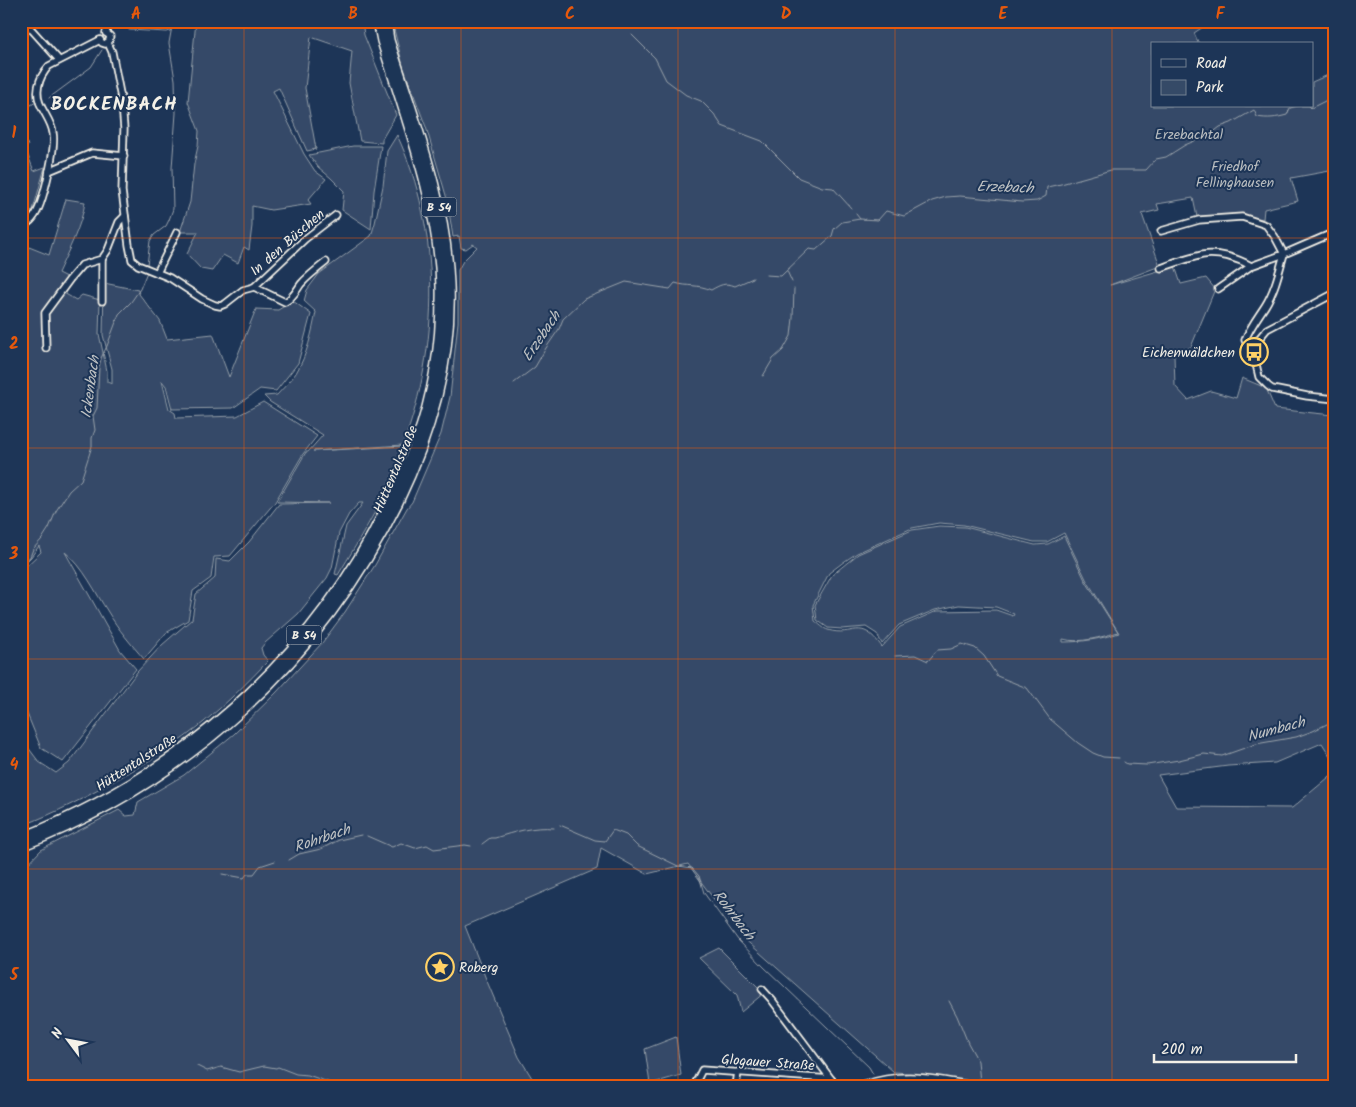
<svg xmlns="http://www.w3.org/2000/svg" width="1356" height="1107" viewBox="0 0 1356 1107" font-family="Kalam,sans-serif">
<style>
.green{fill:#354a67;stroke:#949ea8;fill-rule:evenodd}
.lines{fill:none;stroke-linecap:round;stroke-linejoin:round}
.stream{stroke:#9aa2ab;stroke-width:1}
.minor-casing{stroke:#f4f1e8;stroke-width:9}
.major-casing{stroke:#f4f1e8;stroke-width:11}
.highway-casing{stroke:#f4f1e8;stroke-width:12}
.minor{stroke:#1d3557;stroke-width:5.5}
.major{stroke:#1d3557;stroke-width:8}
.highway{stroke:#1d3557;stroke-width:9}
.grid{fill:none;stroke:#e8590c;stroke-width:1;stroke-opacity:0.55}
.labels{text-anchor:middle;stroke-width:4;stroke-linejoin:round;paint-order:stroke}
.shield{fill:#1d3557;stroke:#b4b9bc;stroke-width:1}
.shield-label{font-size:12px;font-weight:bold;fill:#f4f1e8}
.park-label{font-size:14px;fill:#bbbfc1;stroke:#1d3557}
.street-label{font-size:14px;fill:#f4f1e8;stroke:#1d3557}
.poi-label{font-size:14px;fill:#f4f1e8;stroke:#1d3557;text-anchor:end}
.water-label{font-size:15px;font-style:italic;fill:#c0c3c4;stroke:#1d3557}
.district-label{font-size:19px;font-weight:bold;letter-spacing:1px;fill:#f4f1e8;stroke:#1d3557}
.neatline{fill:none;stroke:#e8590c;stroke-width:2}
.grid-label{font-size:16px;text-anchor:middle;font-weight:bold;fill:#e8590c}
</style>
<rect width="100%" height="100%" fill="#1d3557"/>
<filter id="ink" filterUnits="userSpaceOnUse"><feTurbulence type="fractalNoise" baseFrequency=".02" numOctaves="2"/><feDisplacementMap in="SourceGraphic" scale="10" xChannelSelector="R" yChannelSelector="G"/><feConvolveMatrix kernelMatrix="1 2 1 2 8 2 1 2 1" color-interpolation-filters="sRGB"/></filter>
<g filter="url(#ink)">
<g class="green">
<polygon points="196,21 362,21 364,35 396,115 382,139 382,143 360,141 349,83 352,51 311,37 305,88 316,149 307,151 279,88 273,91 304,154 315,171 326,179 308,200 311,204 271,210 252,206 252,226 249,250 244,247 238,263 223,255 212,271 201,269 187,254 198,232 180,232 190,202 194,164 198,146 199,131 188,102"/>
<path d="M392,21H1212L1194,33L1199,44H1152V106H1312V82L1335,72V170L1291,178L1298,201L1264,209L1263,219L1243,215L1197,217L1193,198L1157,204L1159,210L1142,214L1160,266L1110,285L1175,266L1181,284L1206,278L1215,289L1191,347L1174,355L1175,386L1188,400L1211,391L1236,398L1242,378L1266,388L1275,409L1333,415V426H1335V764L1322,743L1275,763L1228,766L1158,775L1176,807L1292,808L1335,772V1086H983L925,1074L894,1072L741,936L688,864L647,874L601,848L597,869L465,926L486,979L519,1057L537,1086H21V871L41,850L119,810L126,816L135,815L138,802L184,775L234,734L276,693L322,643L345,612L375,565L407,508L412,502L441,434L450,397L458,322V270L463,261L477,247L473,244L466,249L461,248L459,236L453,237L447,199L438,168L426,127L403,66ZM939,523L964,525L1034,542H1047L1064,533L1086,579L1119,633C1100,639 1083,642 1063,642V639C1079,644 1102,637 1118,632L1085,580L1064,536L1048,544L1035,545L965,527L939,526L912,530L858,554L832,575L815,605L817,620L828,628L842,629L866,627L877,634L882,644L899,625L935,610L959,605L996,607L1014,614L1013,616L996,610L937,611L900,627L882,647C860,616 854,638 828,630C824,629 819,624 815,621L813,605L829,573L845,561L857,553L912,528Z"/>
<polygon points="21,128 28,146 25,148 34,171 45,167 33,210 21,222"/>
<path d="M397,135C442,231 440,346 403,445L313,451L403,446C391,489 361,537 338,575L335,574L336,570L346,526L363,503H359L349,514L339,533L332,568L327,578L298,614L265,643L261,648L263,655L268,661C248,682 227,703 204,722C179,743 150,761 121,777C89,796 56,813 21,826V738L39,762L56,773L69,763L137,672L162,645L192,619L196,594L215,578L216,559L230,561L249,542L279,504L329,503L277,502L306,452H308L323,435L270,402L264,396L277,395C283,388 291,381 296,373C307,355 312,333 316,312L304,301L307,290L319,274L371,236L375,223L383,186L387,151Z"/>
<polygon points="353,146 381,146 374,191 371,229 342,210 344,191 331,178 318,167 309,155"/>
<path d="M66,199L85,202C82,225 68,251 58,273L68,278L62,292L76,300L82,295L100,300L99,334L107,371V382L112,384V369L103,335L104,283L138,290L139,294L160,321L167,339L213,334L229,377L256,309L278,310L293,301L311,314L298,363L276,391L260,389L233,408L172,409L166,386L162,381L169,409L175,413L176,418L237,416L263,402L317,436L303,454L275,502L230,556L214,557L211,578L193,591L188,620L166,633L144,659C131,644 118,629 108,612C95,592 84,567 65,552L120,650L136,669L63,762L41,748L21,699V571L41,552L39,546L31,557L21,567V258L29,247L49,255Z"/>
<polygon points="719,948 764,993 741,1012 737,995 699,958"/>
<polygon points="676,1037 681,1075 650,1084 645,1049"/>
</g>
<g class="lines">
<g class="stream">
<polyline points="129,30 167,32 170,31"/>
<polyline points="632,35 655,58 666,80 686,95 701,101 714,114 722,126 762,141 799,178 822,187 833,188 851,208"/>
<polyline points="49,98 91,67 102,50"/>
<polyline points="1309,106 1311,108 1327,100 1335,102"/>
<polyline points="21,111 36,102"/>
<polyline points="856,214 860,219"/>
<polyline points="147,265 150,241 154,235 166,226 169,220 173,209 172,168 176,113 175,80 169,43 173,21"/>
<polyline points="787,271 792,282"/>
<path d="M766,275L781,276L809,249L816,250L832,236L834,229L842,222L860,219L878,220L886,211L904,216L932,201L946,197L960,196L1022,202L1037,201L1046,196L1047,187L1061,184L1111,170H1146L1156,159L1166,157L1185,145L1211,134L1220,127L1231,123L1254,110L1257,117C1268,119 1276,118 1287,115L1290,108L1298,106"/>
<polyline points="763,376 773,359 783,350 791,336 793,318 794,289"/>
<path d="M514,383L535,367L546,348L559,329L563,319L584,299L626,282L670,289L675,283C688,287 698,284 711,290C720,285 725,282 735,286L753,278"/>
<polyline points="21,564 30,557 33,549 42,539 49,528 56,511 69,491 81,480 92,446 92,438 95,430 93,416 97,408 99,367 101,358 107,346 119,314 131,302 140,289 147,272"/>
<polyline points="895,656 915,655 928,661 937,650 951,649 962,644 975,648 984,656 997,676 1027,688 1050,719 1078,743 1093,753 1103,757 1119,758"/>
<polyline points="1124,762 1127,764 1147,765 1179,760 1204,754 1222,756 1256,744 1296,737 1313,731 1335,720"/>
<polyline points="560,825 595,840 605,841 613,830 626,835 637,846 678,866 692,868 699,876 704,893 738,940 764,967 869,1067 873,1074"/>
<polyline points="367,836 392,847 401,843 415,848 427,845 434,849 465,845 471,846"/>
<path d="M482,844L490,838H495C514,832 533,826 554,828"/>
<polyline points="289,860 299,854 321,849 339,840 361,835"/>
<polyline points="222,874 244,878 247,874 254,874 260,866 275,861"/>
<polyline points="949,1001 957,1016 968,1043 978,1061 980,1083"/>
<polyline points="197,1066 207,1071 221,1067 239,1072 264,1066 276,1068 278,1067 296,1074 308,1075 328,1082 335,1086"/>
</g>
<defs>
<g id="minor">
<polyline points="24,21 59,60"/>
<polyline points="106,33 108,21"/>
<polyline points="100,40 102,43 105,44 109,41 110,36 106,33"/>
<path d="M108,43L112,52L122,104L124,129L122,191L129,245L132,260L138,265L170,278L202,299L215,305L220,306L225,304L243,290L254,287L285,302C293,298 296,291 301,284C308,276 317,269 326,262"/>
<polyline points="49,171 92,153 124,156"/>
<path d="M21,227C25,225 30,222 33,218C43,207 56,147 53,133C52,124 46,116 42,108C34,94 38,78 49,66L100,40"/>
<path d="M1161,231L1199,220L1242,217L1266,225L1275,237L1284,254C1279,272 1275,290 1265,306C1258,317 1250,327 1245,340L1248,347H1252"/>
<polyline points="102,259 102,301"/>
<path d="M1161,268C1175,263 1188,258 1202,255C1218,252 1237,258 1251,266"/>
<polyline points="157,273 177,232"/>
<polyline points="254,287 305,239 336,215"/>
<polyline points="1218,289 1251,266 1284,254 1335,232"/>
<polyline points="1335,293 1267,329 1252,347 1259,377 1268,386 1272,389 1307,396 1335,399"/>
<polyline points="46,348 45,313 70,279 82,265 102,259 108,250 119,222 125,216"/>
<polyline points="762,989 772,1000 831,1079 838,1086"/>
<polyline points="694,1086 702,1070 831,1079"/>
<polyline points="736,1086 738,1072"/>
</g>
<path id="major" d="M864,1086C901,1073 931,1079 969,1086"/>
<g id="highway">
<path d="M21,838C177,777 311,661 385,510C396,488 407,466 416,442C434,393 442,339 441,286C439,205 406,119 382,41L378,21"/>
<path d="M21,846C187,782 320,661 398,502C431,434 452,360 449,284C446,200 414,120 389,40L386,21"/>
</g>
</defs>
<use href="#minor" class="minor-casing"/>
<use href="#major" class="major-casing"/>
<use href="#highway" class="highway-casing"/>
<use href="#minor" class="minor"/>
<use href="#major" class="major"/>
<use href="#highway" class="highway"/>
</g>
</g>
<path class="grid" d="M244,21V1086M461,21V1086M678,21V1086M895,21V1086M1112,21V1086M21,238H1335M21,448H1335M21,659H1335M21,869H1335"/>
<defs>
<symbol id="bus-ring" viewBox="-11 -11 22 22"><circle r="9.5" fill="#1d3557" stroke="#ffd166" stroke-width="1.5"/><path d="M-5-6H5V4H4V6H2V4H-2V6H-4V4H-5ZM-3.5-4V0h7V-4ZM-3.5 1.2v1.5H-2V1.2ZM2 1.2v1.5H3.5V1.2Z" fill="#ffd166"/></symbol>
<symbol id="sight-ring" viewBox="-11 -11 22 22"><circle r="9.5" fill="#1d3557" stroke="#ffd166" stroke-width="1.5"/><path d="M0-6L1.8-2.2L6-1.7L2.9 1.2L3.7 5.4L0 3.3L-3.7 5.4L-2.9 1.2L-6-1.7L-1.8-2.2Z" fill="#ffd166"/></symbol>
</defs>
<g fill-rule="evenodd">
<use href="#bus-ring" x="1238" y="336" width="32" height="32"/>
<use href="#sight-ring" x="424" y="951" width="32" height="32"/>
</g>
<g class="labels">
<g class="shield">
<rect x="421.5" y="197.5" width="35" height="19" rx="4"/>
<rect x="286.5" y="625.5" width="35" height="19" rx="4"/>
</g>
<g class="shield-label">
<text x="439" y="211">B 54</text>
<text x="304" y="639">B 54</text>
</g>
<g class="park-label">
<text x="1189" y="139">Erzebachtal</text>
<text x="1235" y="171">Friedhof<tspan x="1235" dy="16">Fellinghausen</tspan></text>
</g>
<g class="street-label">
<text transform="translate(287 242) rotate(-41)" y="5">In den Büschen</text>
<text transform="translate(395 469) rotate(-67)" y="5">Hüttentalstraße</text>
<text transform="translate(136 762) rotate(-33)" y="5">Hüttentalstraße</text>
<text transform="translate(768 1062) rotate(4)" y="5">Glogauer Straße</text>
</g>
<g class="poi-label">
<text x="1235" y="357">Eichenwäldchen</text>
<text x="459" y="972" text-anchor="start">Roberg</text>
</g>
<g class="water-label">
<text transform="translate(1005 187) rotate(2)" y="5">Erzebach</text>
<text transform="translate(541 336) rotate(-56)" y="5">Erzebach</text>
<text transform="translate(90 387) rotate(-82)" y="5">Ickenbach</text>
<text transform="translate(1276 729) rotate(-15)" y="5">Numbach</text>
<text transform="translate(322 838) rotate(-19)" y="5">Rohrbach</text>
<text transform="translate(734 915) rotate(53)" y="5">Rohrbach</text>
</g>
<g class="district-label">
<text x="114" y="110">BOCKENBACH</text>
</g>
</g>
<rect width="1356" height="1107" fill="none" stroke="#1d3557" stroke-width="55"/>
<rect x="1151" y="42" width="162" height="65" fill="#1d3557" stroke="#738091"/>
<rect x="1161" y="59" width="25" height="8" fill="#1d3557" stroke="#738091"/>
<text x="1196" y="68" font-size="15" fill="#f4f1e8">Road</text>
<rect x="1161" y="80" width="25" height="15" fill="#354a67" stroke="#738091"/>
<text x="1196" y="92" font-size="15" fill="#f4f1e8">Park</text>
<g transform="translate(68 1040) rotate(302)" stroke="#1d3557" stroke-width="4" paint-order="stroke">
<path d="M0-4L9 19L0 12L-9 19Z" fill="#f4f1e8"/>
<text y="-8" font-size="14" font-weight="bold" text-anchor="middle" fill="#f4f1e8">N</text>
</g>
<path d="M1154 1054v8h142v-8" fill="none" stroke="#f4f1e8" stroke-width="2.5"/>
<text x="1161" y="1054" font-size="15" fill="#f4f1e8" stroke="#1d3557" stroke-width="4" paint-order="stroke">200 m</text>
<rect x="28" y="28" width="1300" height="1052" class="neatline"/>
<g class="grid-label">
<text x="136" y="19">A</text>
<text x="353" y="19">B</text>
<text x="570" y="19">C</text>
<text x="786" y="19">D</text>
<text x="1003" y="19">E</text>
<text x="1220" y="19">F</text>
<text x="14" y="138">1</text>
<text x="14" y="349">2</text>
<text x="14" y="559">3</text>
<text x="14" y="770">4</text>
<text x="14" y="980">5</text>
</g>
</svg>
